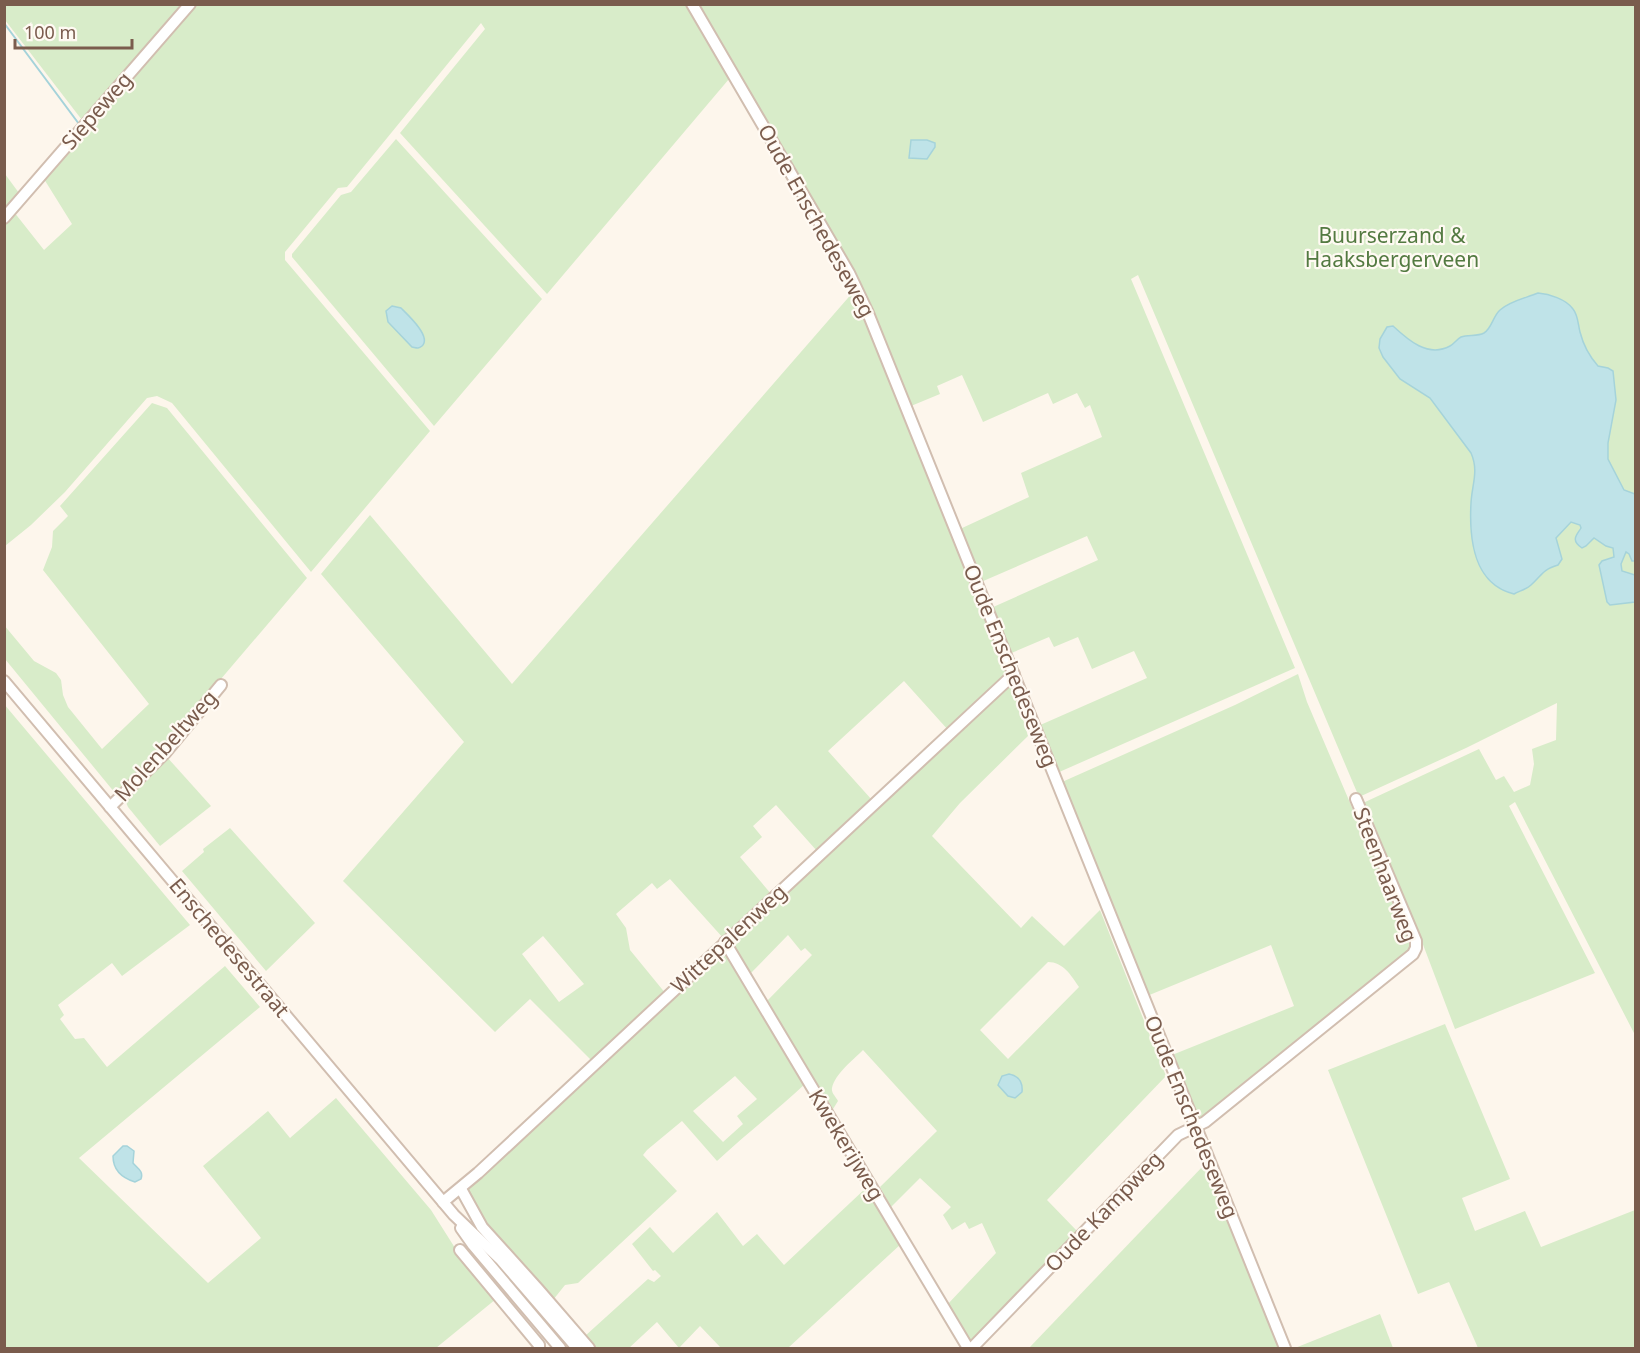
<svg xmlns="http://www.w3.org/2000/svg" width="1640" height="1353" viewBox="0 0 1640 1353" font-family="'Noto Sans',sans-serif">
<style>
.green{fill:#d8ecc9;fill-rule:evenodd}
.water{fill:#bfe3e8;stroke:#a5d3da;stroke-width:1.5}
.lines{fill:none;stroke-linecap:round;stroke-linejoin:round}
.stream{stroke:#a5d3da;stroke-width:2}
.minor-casing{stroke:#d1beb0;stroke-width:14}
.minor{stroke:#fff;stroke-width:10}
.labels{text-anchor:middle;stroke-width:4.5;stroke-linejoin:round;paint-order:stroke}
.street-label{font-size:21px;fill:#7a5c4d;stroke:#fffaf3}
.park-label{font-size:21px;fill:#537a41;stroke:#fffaf3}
</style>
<rect width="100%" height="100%" fill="#fdf6ec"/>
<g class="green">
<polygon points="4,5 185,5 82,120 5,20"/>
<polygon points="197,5 686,5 729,79 547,294 400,133 485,29 481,23 347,187 338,188 285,252 285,260 430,431 311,572 172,403 157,396 147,398 65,492 31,525 5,546 5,223 14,212 44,250 72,224 44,179"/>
<polygon points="698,5 1635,5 1635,1035 1515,802 1509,806 1595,973 1455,1029 1419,934 1363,803 1479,749 1496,780 1504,776 1514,792 1530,785 1534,764 1532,749 1556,740 1557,703 1466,748 1359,797 1138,275 1131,279 1295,668 1057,773 1038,726 1147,678 1134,651 1092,669 1078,637 1054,647 1049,637 1009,654 991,608 1098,560 1087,536 981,582 960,529 1029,497 1021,473 1102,437 1090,405 1085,408 1077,393 1053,404 1048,393 983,422 962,375 937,386 940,394 911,406 878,323"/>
<polygon points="396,139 542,299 434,426 292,257 292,254 341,195 351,192"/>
<polygon points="5,174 19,193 5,210"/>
<path d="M854,291L1008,670L1007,674L949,731L904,681L828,751L872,800L817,851L776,805L753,826L762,837L740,857L772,895L724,939L670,879L657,889L652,883L616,914L626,928L630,950L666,994L593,1062L530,999L495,1032L343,881L464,742L321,574L370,515L512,684ZM543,936L584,984L559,1002L522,954Z"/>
<polygon points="152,403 167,408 307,578 169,740 121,790 115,793 5,659 4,625 34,661 56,673 61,680 63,695 68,707 102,749 149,704 43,570 52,547 53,531 68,516 60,506"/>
<polygon points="1298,674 1307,702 1412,948 1198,1122 1172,1055 1294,1006 1271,945 1147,996 1062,782 1235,705"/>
<path d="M1010,682L1021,712L1028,736L960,803L932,836L1021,928L1032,916L1064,946L1100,910L1166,1076L1047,1200L1078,1232L971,1343L947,1305L996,1253L982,1223L969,1229L965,1222L952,1230L943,1215L951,1207L920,1178L891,1207L880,1187L937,1131L863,1050C853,1060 835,1074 832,1088C831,1093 836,1097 838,1101L833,1109L766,1002L812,955L805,948L801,951L788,935L750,974L734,949L735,941ZM1048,962C1063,962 1071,975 1079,987L1008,1059L980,1030Z"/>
<polygon points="4,704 190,925 122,976 112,963 58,1005 64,1015 60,1019 75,1039 84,1038 107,1067 225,966 260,1007 79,1158 208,1283 261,1238 203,1166 268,1111 290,1138 336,1098 431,1210 462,1259 496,1299 436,1348 5,1348"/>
<polygon points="166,756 211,806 160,846 128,807 125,800"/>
<polygon points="230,828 315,923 266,971 182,871 204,852 203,849"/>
<path d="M721,953H725L730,957L805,1084C776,1111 746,1134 717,1161L682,1121L647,1150L643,1155L677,1191L578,1283L565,1285L553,1300C528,1271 474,1223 467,1186L523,1140ZM735,1076L757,1099L737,1116L743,1124L723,1142L693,1111Z"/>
<polygon points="1445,1024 1510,1179 1462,1198 1475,1231 1525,1211 1541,1247 1635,1210 1635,1348 1478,1348 1449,1282 1418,1294 1328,1070"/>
<polygon points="1205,1164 1279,1348 1029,1348"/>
<polygon points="867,1187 901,1244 788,1348 721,1348 700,1326 679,1348 657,1322 629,1348 595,1348 585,1336 648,1279 654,1282 661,1276 655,1270 653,1271 632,1244 650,1227 673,1253 717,1212 743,1246 757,1234 784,1265"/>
<polygon points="1380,1314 1393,1348 1295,1348"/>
</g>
<g class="water">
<polygon points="911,140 927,140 935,143 935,147 927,159 909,158"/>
<path d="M1538,293C1549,294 1566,299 1573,309C1578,315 1578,324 1580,332C1583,344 1590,357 1598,366L1608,368L1613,371L1616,400L1608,443V459L1624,490L1635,494V561H1632L1629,554L1626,552L1621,564L1622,571L1635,575V602L1610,605L1607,602L1599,565L1602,561L1614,557L1613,548L1606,546L1594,538L1586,546L1582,548C1570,540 1577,535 1581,528L1580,525L1571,522L1556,538L1562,559L1558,565C1542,570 1543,574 1531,585C1527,589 1519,591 1514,594C1473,584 1469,539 1471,503C1472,484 1479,471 1471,453L1430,398L1400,379L1383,357L1379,348L1380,339L1387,327L1393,326C1408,340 1428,358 1450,346C1454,344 1457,339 1461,337C1468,334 1477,337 1484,333C1492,328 1493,316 1500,310C1510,301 1526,298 1538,293Z"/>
<path d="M392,306L401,308C408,315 432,337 422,346C418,349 417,348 412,347L388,322L386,311Z"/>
<path d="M1009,1074C1019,1076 1023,1082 1022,1092L1015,1098L1008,1096L998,1085L1002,1076Z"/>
<path d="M123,1146H127L134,1151L133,1163C137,1168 144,1171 141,1179L135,1182C122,1178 113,1170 113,1156Z"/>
</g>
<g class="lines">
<polyline class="stream" points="4,23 79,124"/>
<defs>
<g id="minor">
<polyline points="692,4 849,273 868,313 1285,1348"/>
<polyline points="4,218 190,4"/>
<polyline points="4,681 454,1215 501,1260 577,1348"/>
<polyline points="110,807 165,753 221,685"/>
<polyline points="725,942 968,1348"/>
<polyline points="461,1189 482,1227 538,1289 589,1348"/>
<polyline points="443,1202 478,1173 1014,674"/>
<polyline points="461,1228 473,1245 560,1348"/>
<polyline points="460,1250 539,1345 539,1348"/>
<polyline points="972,1348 1178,1135 1205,1122 1413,954 1416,948 1416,941 1356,799"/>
</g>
</defs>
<use href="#minor" class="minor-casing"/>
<use href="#minor" class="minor"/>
</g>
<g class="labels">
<g class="street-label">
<text transform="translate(97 111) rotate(-49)" y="7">Siepeweg</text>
<text transform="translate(816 221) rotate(61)" y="7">Oude Enschedeseweg</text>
<text transform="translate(1010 666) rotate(68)" y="7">Oude Enschedeseweg</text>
<text transform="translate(166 746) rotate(-48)" y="7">Molenbeltweg</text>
<text transform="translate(1385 875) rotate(69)" y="7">Steenhaarweg</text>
<text transform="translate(729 939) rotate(-43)" y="7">Wittepalenweg</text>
<text transform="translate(229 948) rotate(50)" y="7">Enschedesestraat</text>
<text transform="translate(1191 1117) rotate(68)" y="7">Oude Enschedeseweg</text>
<text transform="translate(846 1145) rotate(59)" y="7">Kwekerijweg</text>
<text transform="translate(1104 1212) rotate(-46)" y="7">Oude Kampweg</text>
</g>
<g class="park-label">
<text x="1392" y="243">Buurserzand &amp;<tspan x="1392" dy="24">Haaksbergerveen</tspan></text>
</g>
</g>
<rect width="1640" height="1353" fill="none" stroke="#7a5c4d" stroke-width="12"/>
<path d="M15 39v9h117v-9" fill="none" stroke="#7a5c4d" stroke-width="3"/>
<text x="24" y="39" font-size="18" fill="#7a5c4d" stroke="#fffaf3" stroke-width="4.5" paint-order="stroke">100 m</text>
</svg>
